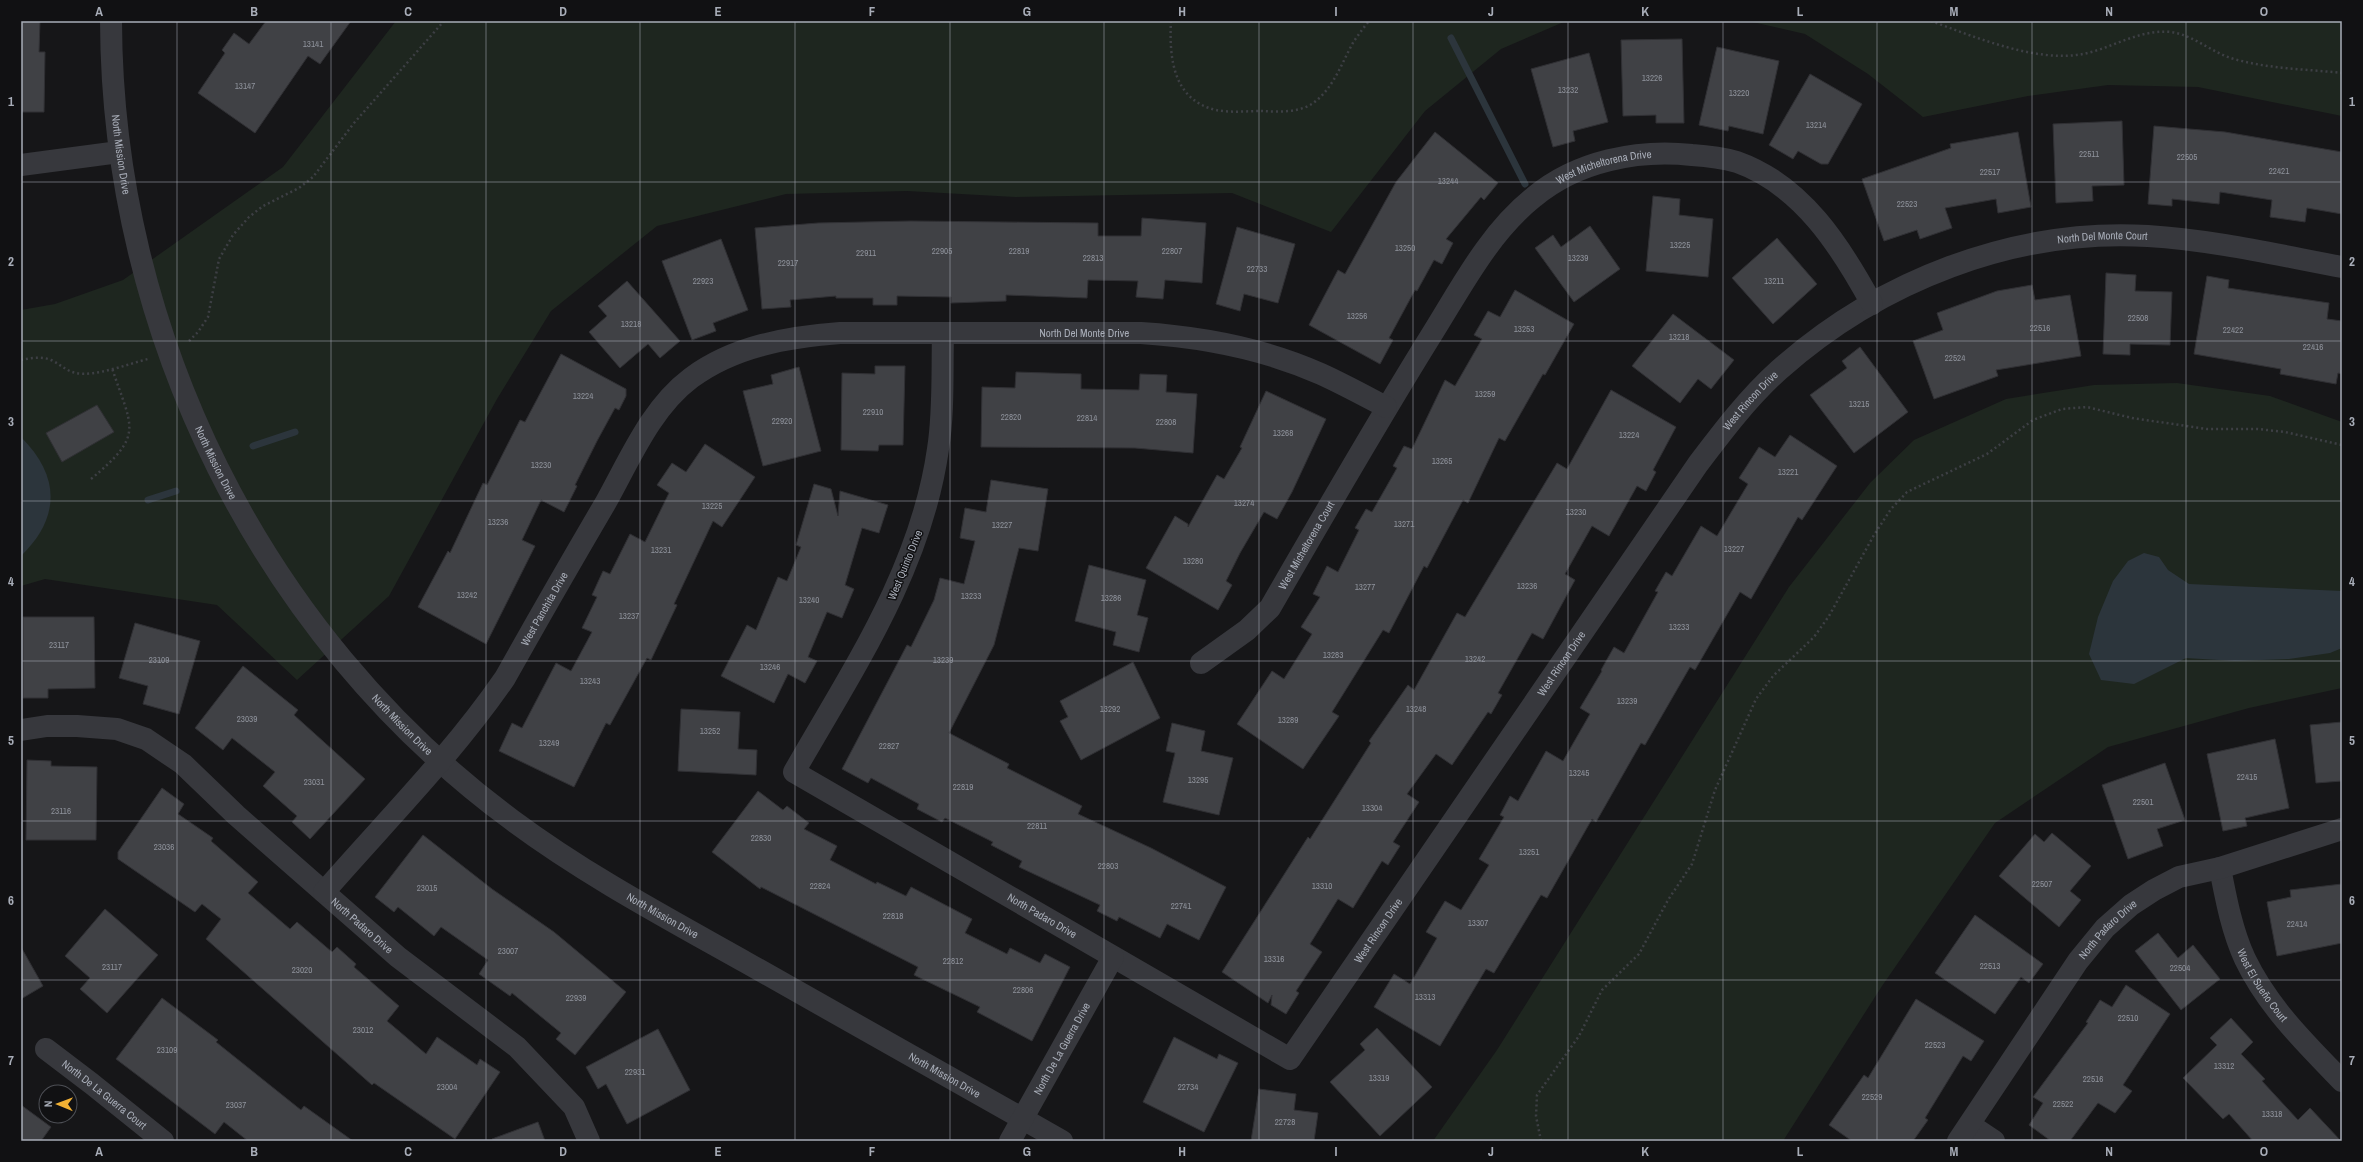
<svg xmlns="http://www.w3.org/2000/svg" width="2363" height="1162" viewBox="0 0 2363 1162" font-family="'Archivo Narrow',sans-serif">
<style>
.green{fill:#1e261f}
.water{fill:#2c353c}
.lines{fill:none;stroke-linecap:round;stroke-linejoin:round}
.stream{stroke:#2c353c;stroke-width:7}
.building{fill:#404145;stroke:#303034}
.path{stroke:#3d3f44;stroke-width:2.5;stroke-dasharray:2 3;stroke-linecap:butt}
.minor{stroke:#37383d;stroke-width:22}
.grid{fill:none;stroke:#a8adb8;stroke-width:1;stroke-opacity:0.55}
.labels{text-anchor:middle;stroke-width:3;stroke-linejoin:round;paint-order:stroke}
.number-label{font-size:9px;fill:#8e929b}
.street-label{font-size:11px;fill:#a8adb8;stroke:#111113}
.neatline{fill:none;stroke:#a8adb8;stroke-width:1.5}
.grid-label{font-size:13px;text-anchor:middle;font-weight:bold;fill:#a8adb8}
</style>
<rect width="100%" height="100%" fill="#161618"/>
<g class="green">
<polygon points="396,21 1566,21 1501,49 1425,111 1331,232 1232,193 1015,197 907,191 786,194 657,226 551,311 497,399 389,596 297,680 217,605 45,579 21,586 21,310 55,304 123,280 283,167"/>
<polygon points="1748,21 2342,21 2342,116 2198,87 2108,85 2028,96 1923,117 1868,74 1805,34"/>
<polygon points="2177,383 2270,396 2342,422 2342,688 2249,708 2108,747 1995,823 1882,986 1783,1141 1433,1141 1497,1050 1789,587 1870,483 1914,440 2006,399 2094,385"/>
</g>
<g class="water">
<path d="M21,437C60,476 61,517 21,556Z"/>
<polygon points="2144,553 2159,557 2168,570 2189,584 2342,591 2342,648 2330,653 2289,659 2235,661 2186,658 2134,684 2101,680 2089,654 2098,617 2113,581 2128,561"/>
</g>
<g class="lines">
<g class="stream">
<polyline points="1451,38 1525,184"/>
<polyline points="253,446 295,432"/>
<polyline points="148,500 176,491"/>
</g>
</g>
<g class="building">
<polygon points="21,21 40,21 39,52 45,52 44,112 21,112"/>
<polygon points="266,21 351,21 320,64 308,56 255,133 198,93 225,53 222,50 234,33 249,44"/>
<polygon points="1682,39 1684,123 1656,123 1656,115 1623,116 1621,40"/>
<polygon points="1717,47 1779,61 1763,134 1729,126 1728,131 1699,125"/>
<polygon points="1589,53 1608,122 1573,131 1575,141 1553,147 1531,69"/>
<polygon points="1810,74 1862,104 1828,164 1821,164 1798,151 1793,159 1769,145"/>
<polygon points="2122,121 2124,185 2092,186 2093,201 2056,203 2053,124"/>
<polygon points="2154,126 2225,132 2342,152 2342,214 2307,208 2305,222 2270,217 2272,200 2220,192 2219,204 2172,199 2172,206 2148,204"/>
<polygon points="1435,132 1498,183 1484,200 1481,197 1446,239 1453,243 1442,264 1434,260 1417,291 1415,290 1389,338 1393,340 1380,364 1309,325 1338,270 1345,274 1396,182"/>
<polygon points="2018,132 2031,207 1998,213 1996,199 1945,208 1952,228 1920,239 1917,230 1884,241 1862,179 1951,148 1950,144"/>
<polygon points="1653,196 1680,199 1679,215 1713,219 1708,277 1646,271"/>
<polygon points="1142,218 1206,223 1202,283 1165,280 1163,299 1136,297 1138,281 1088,280 1087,298 1006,295 1006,301 951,303 951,297 897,296 897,305 873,305 873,298 836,298 836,296 790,300 791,307 762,309 755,228 818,223 911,221 1098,223 1098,236 1141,236"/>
<polygon points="1590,226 1620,269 1574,302 1535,248 1553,235 1561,247"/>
<polygon points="1237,227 1295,244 1278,303 1244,294 1240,311 1216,304"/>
<polygon points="1777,238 1817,284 1773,324 1732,278"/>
<polygon points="721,239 748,310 713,323 716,331 692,340 662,261"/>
<polygon points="2106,273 2136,275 2135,291 2172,292 2170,345 2130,344 2130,355 2103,354"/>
<polygon points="2207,276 2229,280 2228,288 2329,303 2327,319 2342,321 2342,374 2338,373 2336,384 2280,374 2281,369 2194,354"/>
<polygon points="627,281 680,341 660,358 648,344 620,368 589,332 607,316 598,306"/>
<polygon points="2032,285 2035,300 2070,295 2081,356 1996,370 1998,376 1934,399 1913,341 1943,330 1937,313 1997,291"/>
<polygon points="1515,290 1574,324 1545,375 1543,374 1505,441 1499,438 1468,503 1463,500 1427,568 1424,566 1389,633 1383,630 1332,712 1339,716 1303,769 1237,724 1272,671 1284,679 1312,634 1301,627 1320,597 1313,594 1327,566 1338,572 1359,530 1355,528 1366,509 1372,512 1397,468 1393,466 1404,446 1412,449 1445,380 1455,386 1482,339 1474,335 1488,311 1500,317"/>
<polygon points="1673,314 1734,360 1711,389 1698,379 1680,403 1632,366"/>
<polygon points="1860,347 1908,412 1854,453 1810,395 1847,368 1842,361"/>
<polygon points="561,354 626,389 626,396 619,410 615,408 597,441 575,485 577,486 564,512 541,500 522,540 535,546 486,644 418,607 448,551 450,553 483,483 487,485 520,420 525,422"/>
<polygon points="875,366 905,366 903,445 879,445 878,451 841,450 842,373 875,374"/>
<polygon points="799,367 821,451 763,466 743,391 773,384 771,375"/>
<polygon points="1016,372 1081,374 1081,389 1139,390 1140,374 1167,375 1166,392 1197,394 1193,453 1135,448 981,447 982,387 1015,388"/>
<polygon points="1611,390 1676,427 1653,470 1656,472 1646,491 1637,486 1609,536 1592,526 1565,574 1575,580 1543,639 1532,633 1498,693 1502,695 1491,714 1488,712 1452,765 1436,754 1407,794 1419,802 1393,842 1400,846 1388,865 1382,861 1353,908 1338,899 1310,944 1322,952 1296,991 1299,993 1286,1014 1271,1005 1272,995 1268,1003 1222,972 1308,837 1310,839 1371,743 1369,741 1408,685 1414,690 1457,613 1465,617 1557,463 1567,469"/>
<polygon points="1266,391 1326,419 1292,492 1277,519 1264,512 1240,553 1226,581 1232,585 1218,610 1146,568 1175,516 1188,524 1188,527 1217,475 1224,479 1242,448 1240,447"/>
<polygon points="97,405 114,432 62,462 46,433"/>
<polygon points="1790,435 1837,466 1802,520 1798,517 1751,599 1740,592 1695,670 1690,667 1645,745 1641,743 1596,822 1592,819 1547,898 1541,895 1494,973 1486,969 1440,1046 1374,1007 1394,974 1410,984 1437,938 1426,932 1445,901 1461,910 1489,865 1479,859 1504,817 1500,815 1510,796 1518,801 1546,751 1563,761 1590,714 1580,708 1602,671 1601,670 1614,647 1624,653 1658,592 1655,591 1666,572 1672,576 1701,526 1717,536 1748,484 1739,478 1759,447 1775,457"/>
<polygon points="705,444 755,477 722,527 713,521 674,604 677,605 651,660 647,658 610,725 606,723 574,787 499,751 512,723 522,728 556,663 571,671 592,632 582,628 597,597 592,595 603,571 610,574 630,534 645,542 669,493 657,485 672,463 686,472"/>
<polygon points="991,480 1048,489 1038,551 1019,548 994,645 949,733 1009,764 1007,768 1082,806 1078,814 1151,848 1226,887 1199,940 1167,924 1160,938 1119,917 1117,921 1097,911 1100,905 1019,867 1022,861 991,845 993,842 945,818 942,822 917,809 919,804 871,778 868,783 842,769 907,645 911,647 934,600 940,578 964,584 975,541 960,538 965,508 986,512"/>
<polygon points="814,484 831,489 838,516 840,491 888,505 879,533 862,528 845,585 854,589 842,618 827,612 808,657 817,661 805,683 788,674 774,703 721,676 747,625 756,630 778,577 787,581 801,547 796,545"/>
<polygon points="1089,565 1146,580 1137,615 1148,618 1139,652 1113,645 1116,632 1075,621"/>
<polygon points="23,617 94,617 95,688 48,689 48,698 23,698"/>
<polygon points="135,623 200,641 179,714 143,704 148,686 119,678"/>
<polygon points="1133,662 1160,718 1081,760 1060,721 1068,717 1060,701"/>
<polygon points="243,666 298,710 294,715 365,779 310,839 292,822 297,816 263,786 275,772 232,738 223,750 195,728"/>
<polygon points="681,709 740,712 738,749 757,750 756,775 678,771"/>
<polygon points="2342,722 2342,781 2316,783 2310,725"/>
<polygon points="1172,723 1205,731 1201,751 1233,758 1219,815 1163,802 1175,753 1166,751"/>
<polygon points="2275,739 2289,808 2245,818 2247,826 2223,831 2207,754"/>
<polygon points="27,760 51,761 51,766 97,767 96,840 26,840"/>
<polygon points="2165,763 2185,820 2157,829 2163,846 2128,859 2102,785"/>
<polygon points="162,788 184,804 178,814 213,838 211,841 258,882 248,893 290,929 297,922 332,952 337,947 356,964 354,967 399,1006 387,1021 426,1054 437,1037 477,1065 480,1059 500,1072 455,1139 374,1083 372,1085 206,939 221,919 202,904 195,912 118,859 118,852"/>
<polygon points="758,791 783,810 787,806 809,823 804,829 837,846 830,860 876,884 877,882 906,896 911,887 972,919 965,933 1007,954 1010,948 1040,963 1045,954 1070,967 1032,1041 977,1012 980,1007 914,975 918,967 761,887 760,889 712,852"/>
<polygon points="2052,833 2091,866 2070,891 2081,900 2059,927 1999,876 2035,834 2044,842"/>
<polygon points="423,835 492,889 554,932 626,992 575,1055 556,1039 561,1033 512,993 510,996 479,974 488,960 441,927 434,936 398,907 394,912 375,897"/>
<polygon points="2342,884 2342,943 2277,956 2267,902 2291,897 2290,890"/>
<polygon points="105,909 158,955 107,1013 80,989 90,978 65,956"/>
<polygon points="1975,915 2043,964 2029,983 2021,977 1995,1014 1935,973"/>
<polygon points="2158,933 2178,958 2193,945 2220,979 2181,1010 2135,951"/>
<polygon points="21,947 43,986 21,999"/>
<polygon points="2126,985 2170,1014 2123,1085 2132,1091 2115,1113 2098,1103 2070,1141 2051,1141 2029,1125 2043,1103 2033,1097 2088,1023 2086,1022 2100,1000 2112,1007"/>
<polygon points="162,998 218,1040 216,1042 301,1110 304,1106 353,1141 248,1141 224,1122 215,1134 116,1059"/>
<polygon points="1916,999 1984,1041 1971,1061 1963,1056 1925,1118 1928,1120 1913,1141 1852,1141 1829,1125 1864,1075 1868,1078"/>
<polygon points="2231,1018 2253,1042 2241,1054 2265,1079 2262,1081 2298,1120 2310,1108 2341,1141 2253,1141 2229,1114 2223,1119 2183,1078 2217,1045 2210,1038"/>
<polygon points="1377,1028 1432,1087 1380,1136 1330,1082 1365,1050 1360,1044"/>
<polygon points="658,1029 690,1090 627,1124 606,1084 598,1089 586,1067"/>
<polygon points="1174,1037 1217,1059 1219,1054 1238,1063 1204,1132 1143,1102"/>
<polygon points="1259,1089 1296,1094 1294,1110 1318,1113 1314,1141 1251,1141"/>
<polygon points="21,1105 51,1127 41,1141 21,1141"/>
<polygon points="538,1122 545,1141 493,1141 492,1139"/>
</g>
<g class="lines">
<g class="path">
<path d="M1171,21C1169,58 1173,100 1216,110C1230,113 1247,111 1262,111C1280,112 1303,113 1317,100C1335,85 1343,60 1354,41C1359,34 1364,27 1369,21"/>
<path d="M1931,21C1975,37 2036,63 2083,54C2113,48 2139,29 2171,32C2194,35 2212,53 2234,59C2269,69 2306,69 2342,73"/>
<polyline points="189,341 198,332 208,317 219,259 233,235 249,217 263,206 299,188 313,177 354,123 444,21"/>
<path d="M21,360C31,358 42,356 51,360C60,364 66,371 76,373C95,377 128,364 148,359"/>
<path d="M91,479C145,434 132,429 112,368"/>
<polyline points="1541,1141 1536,1116 1537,1095 1579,1036 1602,990 1639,954 1668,900 1692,864 1715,790 1756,699 1773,676 1814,637 1829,616 1874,535 1891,509 1907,492 1987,454 2033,420 2062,409 2087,407 2132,418 2207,429 2258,429 2285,432 2342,445"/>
</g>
<g class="minor">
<path id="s1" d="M111,21C112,332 261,635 512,820C586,875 667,918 747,963C852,1023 957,1082 1062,1141"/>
<polyline points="21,165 119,152"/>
<path id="s2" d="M943,334C942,372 944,412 938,449C921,569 853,669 794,772L1290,1059L1698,464C1723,431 1748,398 1779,370C1879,281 2014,228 2148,236C2213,240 2278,255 2342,267"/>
<path id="s3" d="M1201,663L1247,630L1270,608C1323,516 1376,424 1432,334C1462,286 1489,233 1534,197C1577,161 1638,149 1692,155C1707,156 1723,158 1737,162C1802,185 1841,247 1872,304"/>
<path id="s4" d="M21,730L47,726H77L117,729L146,739L183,764L236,815L398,957L517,1047L574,1107L589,1141"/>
<path id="s5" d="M2220,868C2226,899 2232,931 2245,959C2268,1007 2306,1044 2342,1081"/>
<path id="s6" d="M324,892C385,822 452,755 505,678C538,619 572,560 606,502C630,459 651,408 691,378C734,346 788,337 840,333H1141C1202,337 1265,349 1321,374C1343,384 1365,396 1386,407"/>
<path id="s7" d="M46,1049L92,1084L163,1141"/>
<polyline points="1970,1125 1994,1141"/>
<path id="s8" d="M1010,1141L1113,957"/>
<path id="s9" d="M1958,1141L2078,961L2105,928L2131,905L2154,890L2179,877L2220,868L2342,829"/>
</g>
</g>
<path class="grid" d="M177,21V1141M331,21V1141M486,21V1141M640,21V1141M795,21V1141M950,21V1141M1104,21V1141M1259,21V1141M1413,21V1141M1568,21V1141M1723,21V1141M1877,21V1141M2032,21V1141M2186,21V1141M21,182H2342M21,341H2342M21,501H2342M21,661H2342M21,821H2342M21,980H2342"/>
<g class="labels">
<g class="number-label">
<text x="313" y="47">13141</text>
<text x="1652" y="81">13226</text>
<text x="245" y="89">13147</text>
<text x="1568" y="93">13232</text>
<text x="1739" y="96">13220</text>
<text x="1816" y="128">13214</text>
<text x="2089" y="157">22511</text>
<text x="2187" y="160">22505</text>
<text x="2279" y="174">22421</text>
<text x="1990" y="175">22517</text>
<text x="1448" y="184">13244</text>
<text x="1907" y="207">22523</text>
<text x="1680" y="248">13225</text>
<text x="1405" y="251">13250</text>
<text x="942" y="254">22905</text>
<text x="1019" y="254">22819</text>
<text x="1172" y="254">22807</text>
<text x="866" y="256">22911</text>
<text x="1093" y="261">22813</text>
<text x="1578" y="261">13239</text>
<text x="788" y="266">22917</text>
<text x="1257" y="272">22733</text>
<text x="703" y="284">22923</text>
<text x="1774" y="284">13211</text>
<text x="1357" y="319">13256</text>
<text x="2138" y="321">22508</text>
<text x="631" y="327">13218</text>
<text x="2040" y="331">22516</text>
<text x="1524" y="332">13253</text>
<text x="2233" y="333">22422</text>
<text x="1679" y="340">13218</text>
<text x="2313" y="350">22416</text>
<text x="1955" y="361">22524</text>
<text x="1485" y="397">13259</text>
<text x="583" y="399">13224</text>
<text x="1859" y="407">13215</text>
<text x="873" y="415">22910</text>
<text x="1011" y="420">22820</text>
<text x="1087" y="421">22814</text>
<text x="782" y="424">22920</text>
<text x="1166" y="425">22808</text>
<text x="1283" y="436">13268</text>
<text x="1629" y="438">13224</text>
<text x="1442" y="464">13265</text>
<text x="541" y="468">13230</text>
<text x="1788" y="475">13221</text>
<text x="1244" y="506">13274</text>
<text x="712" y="509">13225</text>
<text x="1576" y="515">13230</text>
<text x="498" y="525">13236</text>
<text x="1404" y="527">13271</text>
<text x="1002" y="528">13227</text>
<text x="1734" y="552">13227</text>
<text x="661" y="553">13231</text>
<text x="1193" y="564">13280</text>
<text x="1527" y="589">13236</text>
<text x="1365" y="590">13277</text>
<text x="467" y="598">13242</text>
<text x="971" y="599">13233</text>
<text x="1111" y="601">13286</text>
<text x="809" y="603">13240</text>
<text x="629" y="619">13237</text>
<text x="1679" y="630">13233</text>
<text x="59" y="648">23117</text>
<text x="1333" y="658">13283</text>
<text x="1475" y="662">13242</text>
<text x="159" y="663">23109</text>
<text x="943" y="663">13239</text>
<text x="770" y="670">13246</text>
<text x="590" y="684">13243</text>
<text x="1627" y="704">13239</text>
<text x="1110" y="712">13292</text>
<text x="1416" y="712">13248</text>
<text x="247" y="722">23039</text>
<text x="1288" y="723">13289</text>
<text x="710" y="734">13252</text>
<text x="549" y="746">13249</text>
<text x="889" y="749">22827</text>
<text x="1579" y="776">13245</text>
<text x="2247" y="780">22415</text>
<text x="1198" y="783">13295</text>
<text x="314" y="785">23031</text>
<text x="963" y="790">22819</text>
<text x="2143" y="805">22501</text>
<text x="1372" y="811">13304</text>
<text x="61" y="814">23116</text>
<text x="1037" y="829">22811</text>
<text x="761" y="841">22830</text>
<text x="164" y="850">23036</text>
<text x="1529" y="855">13251</text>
<text x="1108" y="869">22803</text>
<text x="2042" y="887">22507</text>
<text x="820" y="889">22824</text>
<text x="1322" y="889">13310</text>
<text x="427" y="891">23015</text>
<text x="1181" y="909">22741</text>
<text x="893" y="919">22818</text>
<text x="1478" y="926">13307</text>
<text x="2297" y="927">22414</text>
<text x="508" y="954">23007</text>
<text x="1274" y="962">13316</text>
<text x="953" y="964">22812</text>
<text x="1990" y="969">22513</text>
<text x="112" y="970">23117</text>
<text x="2180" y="971">22504</text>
<text x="302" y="973">23020</text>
<text x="1023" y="993">22806</text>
<text x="1425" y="1000">13313</text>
<text x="576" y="1001">22939</text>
<text x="2128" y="1021">22510</text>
<text x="363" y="1033">23012</text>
<text x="1935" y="1048">22523</text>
<text x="167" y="1053">23109</text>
<text x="2224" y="1069">13312</text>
<text x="635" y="1075">22931</text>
<text x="1379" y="1081">13319</text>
<text x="2093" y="1082">22516</text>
<text x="447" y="1090">23004</text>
<text x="1188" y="1090">22734</text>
<text x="1872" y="1100">22529</text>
<text x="2063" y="1107">22522</text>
<text x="236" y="1108">23037</text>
<text x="2272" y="1117">13318</text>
<text x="1285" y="1125">22728</text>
</g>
<g class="street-label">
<text dy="4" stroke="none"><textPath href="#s1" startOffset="134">North Mission Drive</textPath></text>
<text dy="4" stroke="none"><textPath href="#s3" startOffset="656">West Micheltorena Drive</textPath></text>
<text dy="4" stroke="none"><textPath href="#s2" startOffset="2247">North Del Monte Court</textPath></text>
<text dy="4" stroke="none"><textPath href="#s6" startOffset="1037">North Del Monte Drive</textPath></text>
<text dy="4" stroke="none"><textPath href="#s2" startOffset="1848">West Rincon Drive</textPath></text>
<text dy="4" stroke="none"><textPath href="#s1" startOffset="458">North Mission Drive</textPath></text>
<text dy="4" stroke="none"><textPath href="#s3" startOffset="161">West Micheltorena Court</textPath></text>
<text transform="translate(905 565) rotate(-68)" y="4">West Quinto Drive</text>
<text dy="4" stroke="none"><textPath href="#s6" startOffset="360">West Panchita Drive</textPath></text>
<text dy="4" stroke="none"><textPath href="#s2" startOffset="1524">West Rincon Drive</textPath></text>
<text dy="4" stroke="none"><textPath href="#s1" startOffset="781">North Mission Drive</textPath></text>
<text dy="4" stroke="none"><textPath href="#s1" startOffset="1105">North Mission Drive</textPath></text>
<text dy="4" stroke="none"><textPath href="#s2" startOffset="758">North Padaro Drive</textPath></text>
<text dy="4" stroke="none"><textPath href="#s4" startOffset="413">North Padaro Drive</textPath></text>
<text dy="4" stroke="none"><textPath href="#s2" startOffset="1200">West Rincon Drive</textPath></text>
<text dy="4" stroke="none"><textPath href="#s9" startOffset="260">North Padaro Drive</textPath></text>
<text dy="4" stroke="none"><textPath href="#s5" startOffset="126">West El Sueño Court</textPath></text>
<text dy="4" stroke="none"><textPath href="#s8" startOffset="106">North De La Guerra Drive</textPath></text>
<text dy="4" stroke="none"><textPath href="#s1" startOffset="1429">North Mission Drive</textPath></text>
<text dy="4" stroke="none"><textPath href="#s7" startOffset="74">North De La Guerra Court</textPath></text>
</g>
</g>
<rect width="2363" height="1162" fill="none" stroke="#111113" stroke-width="44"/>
<g transform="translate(58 1104) rotate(271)"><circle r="19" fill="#111113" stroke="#4d4f55"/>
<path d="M0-3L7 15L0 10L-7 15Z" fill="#f2b134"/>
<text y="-6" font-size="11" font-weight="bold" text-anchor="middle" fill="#a8adb8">N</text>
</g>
<rect x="22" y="22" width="2319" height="1118" class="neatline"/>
<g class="grid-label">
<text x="99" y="16">A</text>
<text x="254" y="16">B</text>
<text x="408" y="16">C</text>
<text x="563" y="16">D</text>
<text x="718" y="16">E</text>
<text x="872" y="16">F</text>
<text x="1027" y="16">G</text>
<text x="1182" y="16">H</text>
<text x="1336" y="16">I</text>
<text x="1491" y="16">J</text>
<text x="1645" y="16">K</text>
<text x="1800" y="16">L</text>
<text x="1954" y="16">M</text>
<text x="2109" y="16">N</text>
<text x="2264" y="16">O</text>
<text x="11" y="106">1</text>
<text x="2352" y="106">1</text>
<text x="11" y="266">2</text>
<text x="2352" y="266">2</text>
<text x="11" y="426">3</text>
<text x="2352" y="426">3</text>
<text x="11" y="586">4</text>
<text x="2352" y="586">4</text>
<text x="11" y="745">5</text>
<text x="2352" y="745">5</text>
<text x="11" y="905">6</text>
<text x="2352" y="905">6</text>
<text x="11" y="1065">7</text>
<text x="2352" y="1065">7</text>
<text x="99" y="1156">A</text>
<text x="254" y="1156">B</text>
<text x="408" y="1156">C</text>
<text x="563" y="1156">D</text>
<text x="718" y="1156">E</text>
<text x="872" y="1156">F</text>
<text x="1027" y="1156">G</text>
<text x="1182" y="1156">H</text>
<text x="1336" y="1156">I</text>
<text x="1491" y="1156">J</text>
<text x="1645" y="1156">K</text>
<text x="1800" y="1156">L</text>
<text x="1954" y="1156">M</text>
<text x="2109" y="1156">N</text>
<text x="2264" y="1156">O</text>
</g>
</svg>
